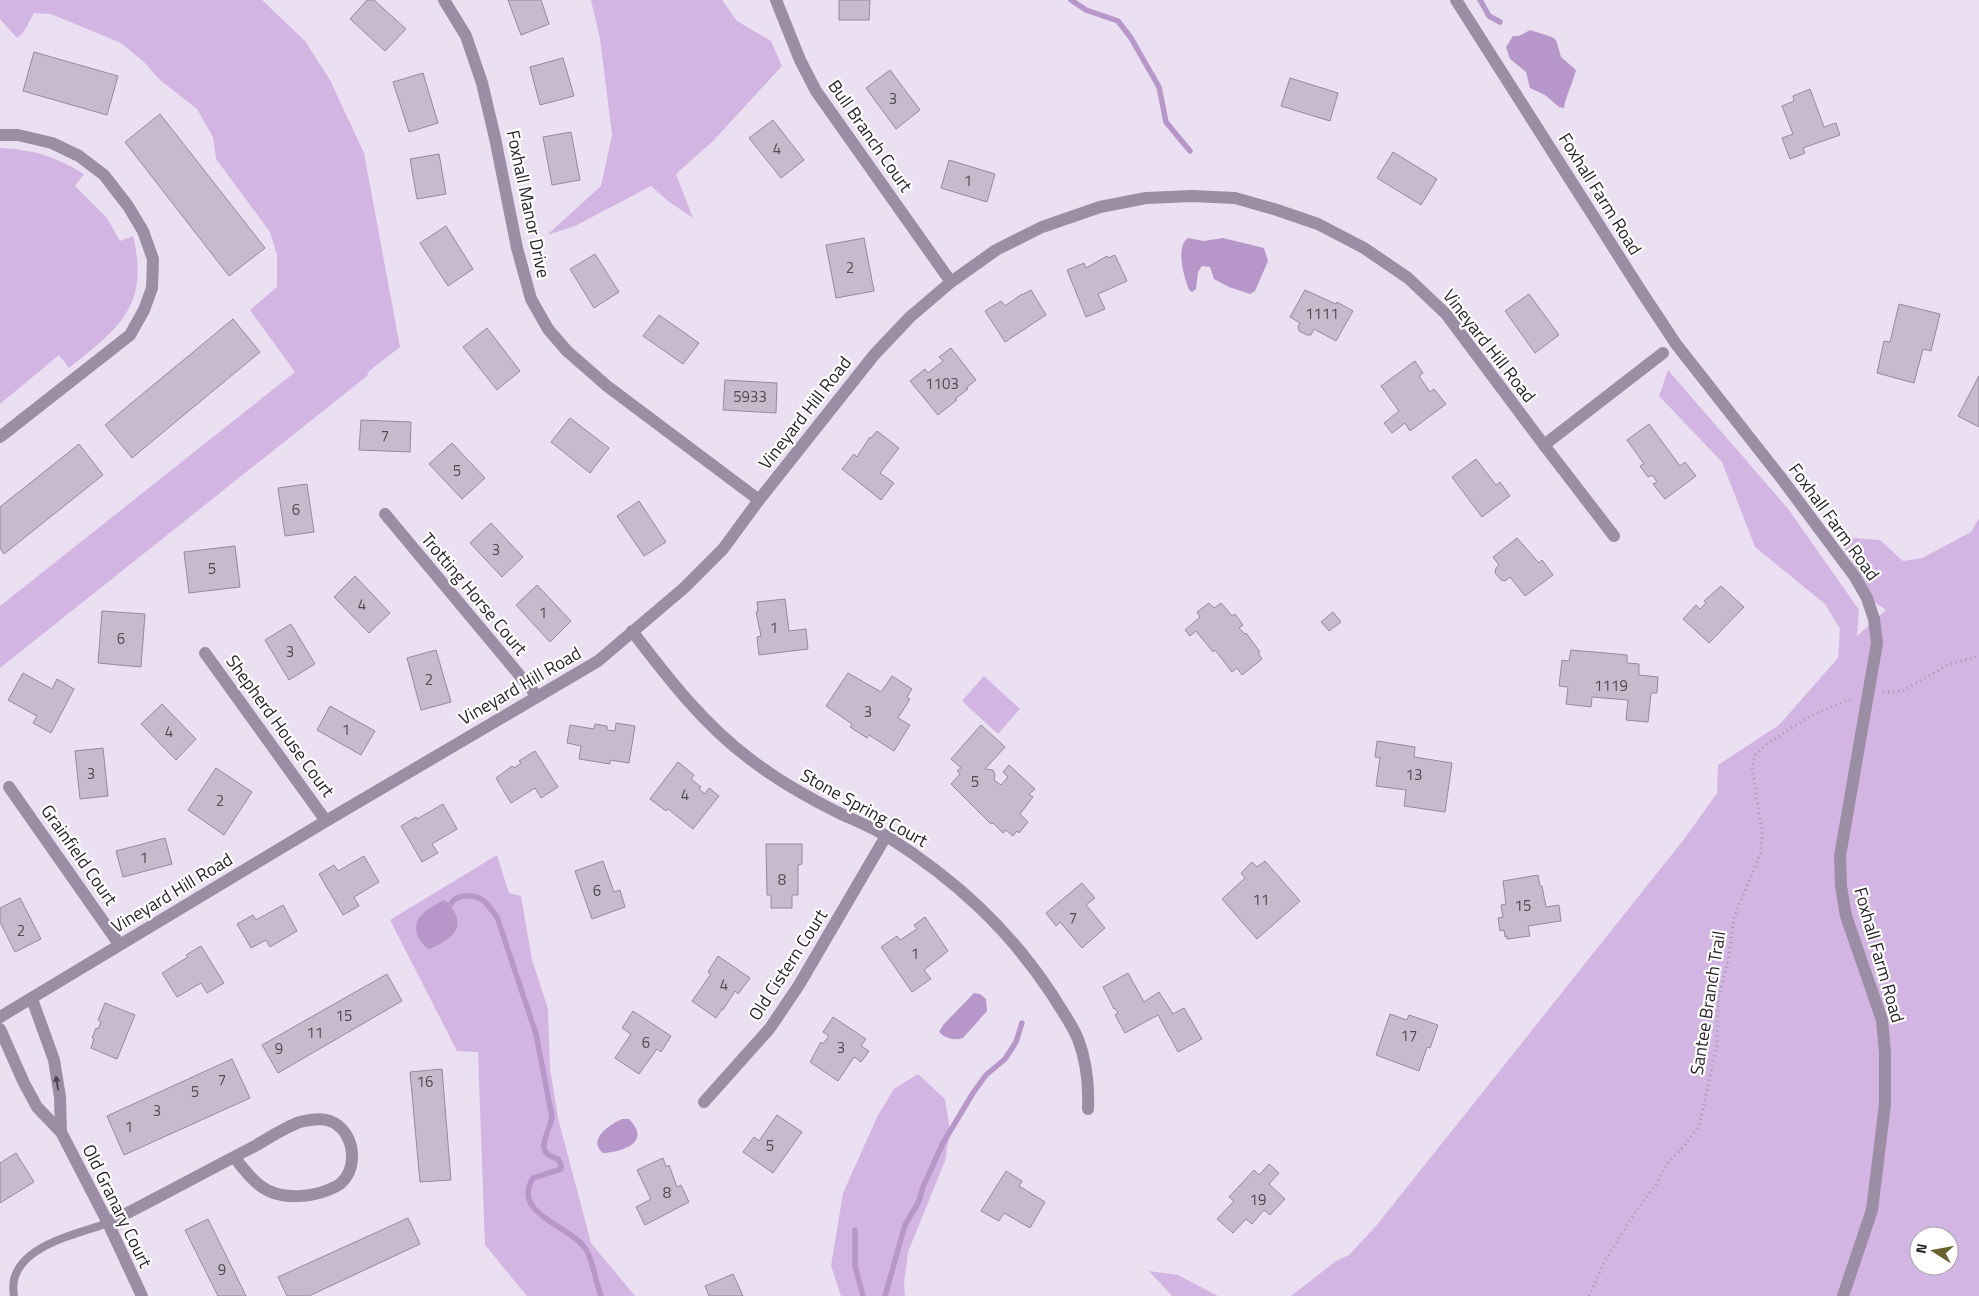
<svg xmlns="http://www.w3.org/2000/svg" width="1979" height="1296" viewBox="0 0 1979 1296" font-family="'Titillium Web',sans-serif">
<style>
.green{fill:#d2b5e3;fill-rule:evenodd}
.water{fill:#b797ca}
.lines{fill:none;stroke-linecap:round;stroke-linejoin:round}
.stream{stroke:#b797ca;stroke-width:5.5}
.building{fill:#c6bbcd;stroke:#948a9b}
.path{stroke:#a299a7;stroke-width:3;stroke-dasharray:1 4;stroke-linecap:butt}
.service{stroke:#9b8da3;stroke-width:8}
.minor{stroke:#9b8da3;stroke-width:12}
.oneway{fill:#504954}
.labels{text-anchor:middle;stroke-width:4.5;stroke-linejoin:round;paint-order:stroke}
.number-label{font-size:15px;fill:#504a53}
.street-label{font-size:18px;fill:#28242a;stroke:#fff}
</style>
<rect width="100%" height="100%" fill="#ebe0f2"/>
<g class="green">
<polygon points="0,0 262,0 305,41 330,80 364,153 400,347 369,371 367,376 0,668 0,606 295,372 250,310 277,287 277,255 270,232 216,159 213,137 197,109 160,80 144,62 121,43 51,14 34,13 23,33 17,38 0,19"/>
<polygon points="591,0 722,0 737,21 771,41 782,66 714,140 676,174 693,218 668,201 651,186 575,226 547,235 601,186 612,135 600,39"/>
<path d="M0,148C35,150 54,156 84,174L75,186L107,218L120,241L133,236C150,306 119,328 69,368L59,355L0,404Z"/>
<path d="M1668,370L1789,510L1859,610L1857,636L1886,610L1873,601L1839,537L1880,540L1903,561L1922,558L1971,532L1979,518V1296H1291L1336,1261L1349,1255L1376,1226L1685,838L1717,793L1718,765L1779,725L1838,658L1840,629L1825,604L1755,547L1722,462L1659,396ZM1919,1236H1949V1266H1919Z"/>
<polygon points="984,676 1020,709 998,734 962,701"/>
<polygon points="497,855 509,893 521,896 532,960 548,1009 550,1069 558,1118 591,1243 635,1296 527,1296 485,1245 478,1052 457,1051 390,920"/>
<polygon points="918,1074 945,1099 950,1131 945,1161 908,1252 904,1282 905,1296 841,1296 831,1266 843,1193 878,1115 894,1089"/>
<polygon points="1149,1271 1178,1275 1218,1296 1172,1296"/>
</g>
<g class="water">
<path d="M1530,30L1552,37L1556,40L1561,57L1576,70C1573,83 1566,95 1564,108L1559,107L1545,95L1530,88L1526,72L1510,59L1506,47L1513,36H1519Z"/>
<path d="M1188,238L1204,241L1223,238L1264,248L1268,261L1255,291L1250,294L1229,287L1214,279L1210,267L1202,266L1198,272L1196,289L1192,292L1189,290C1184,277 1175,247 1188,238Z"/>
<path d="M443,900C449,902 451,906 454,911C466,932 446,941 430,949C424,947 422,943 419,938C409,917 428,910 443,900Z"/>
<path d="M974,993L980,994L986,999L987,1011L963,1038C954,1041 945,1038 939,1032L943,1025Z"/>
<path d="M622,1119H629C652,1142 623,1152 603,1153C586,1139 611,1124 622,1119Z"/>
</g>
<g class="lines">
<g class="stream">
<polyline points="1071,0 1086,10 1118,21 1131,38 1159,87 1166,122 1190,151"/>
<polyline points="1480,0 1489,16 1500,22"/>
<path d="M450,905C457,892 477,894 486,903C490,907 493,912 497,917L536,1034L552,1117C549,1135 532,1152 558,1159L561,1165V1169L533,1178C511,1214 569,1225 585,1248C592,1256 596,1284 601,1296"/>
<polyline points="855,1230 855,1266 863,1296"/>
<polyline points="885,1296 905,1225 919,1201 923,1187 943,1143 973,1093 986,1075 1005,1059 1016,1042 1022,1023"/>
</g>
</g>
<g class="building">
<polygon points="367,0 374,0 406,29 385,51 350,19"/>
<polygon points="508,0 541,0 549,24 521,35"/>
<polygon points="839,0 870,0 869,20 839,20"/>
<polygon points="34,52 118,76 107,115 23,91"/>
<polygon points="563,58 574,96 540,105 530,67"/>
<polygon points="890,70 920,110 896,129 866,88"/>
<polygon points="423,73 438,123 409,132 393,82"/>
<polygon points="1290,78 1338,93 1330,121 1281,106"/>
<polygon points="1810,89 1824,127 1836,123 1840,135 1803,148 1805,153 1790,159 1782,138 1793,134 1782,106 1794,101 1793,96"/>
<polygon points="160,114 265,248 229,276 125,142"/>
<polygon points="773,120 804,160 781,178 749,138"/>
<polygon points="571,132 580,180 552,185 543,137"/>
<polygon points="1393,152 1437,179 1421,205 1377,178"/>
<polygon points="439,154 446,194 417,199 410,159"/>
<polygon points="949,160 995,174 987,202 941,188"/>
<polygon points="446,226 473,269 448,286 420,243"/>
<polygon points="864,238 874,291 836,298 826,245"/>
<polygon points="595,254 619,292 594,308 570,269"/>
<polygon points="1115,255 1127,281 1098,294 1105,309 1086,317 1067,270 1084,263 1086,268 1107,256 1108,258"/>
<polygon points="1031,290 1046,315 1005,342 985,311 1001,301 1005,306 1022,294 1022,295"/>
<polygon points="1305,290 1336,304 1337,302 1353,311 1336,341 1314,329 1311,335 1307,335 1299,331 1298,326 1300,323 1290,317"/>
<polygon points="1529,294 1559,335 1535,353 1505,311"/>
<polygon points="1899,304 1940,314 1931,351 1923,349 1914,383 1877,373 1884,341 1890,342"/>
<polygon points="659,315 699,343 683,364 643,336"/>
<polygon points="233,319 260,352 132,458 105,425"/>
<polygon points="487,328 520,371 497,390 463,347"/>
<polygon points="951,348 976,380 966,388 968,389 955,399 957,400 938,415 910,381 925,369 928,373 943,361 939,357"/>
<polygon points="1415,361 1423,373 1419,376 1430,392 1434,389 1446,404 1410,431 1405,423 1392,433 1384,423 1399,411 1381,386"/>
<polygon points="1979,376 1979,427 1958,416"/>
<polygon points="725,380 777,383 776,413 723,410"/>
<polygon points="570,418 609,448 590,473 551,442"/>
<polygon points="361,420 411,422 410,452 359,450"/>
<polygon points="1649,424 1680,466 1685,462 1696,476 1665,499 1653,484 1657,482 1652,475 1648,477 1640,466 1644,464 1627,440"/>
<polygon points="877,431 899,448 880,473 894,483 881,500 842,469 854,454 857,457 870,437 871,438"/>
<polygon points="452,443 485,478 462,499 429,464"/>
<polygon points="79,444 103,475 4,554 0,548 0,507"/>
<polygon points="1476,459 1496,485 1500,482 1510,496 1482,517 1452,477"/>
<polygon points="307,484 314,532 285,536 278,488"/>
<polygon points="639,501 666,542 644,556 617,516"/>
<polygon points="491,523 523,557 502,577 470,543"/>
<polygon points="1517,538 1539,563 1542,560 1553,575 1525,596 1510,577 1505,581 1501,580 1495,573 1496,568 1499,565 1493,557"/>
<polygon points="235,546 240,587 189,593 184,552"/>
<polygon points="355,576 390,613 369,633 334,597"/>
<polygon points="537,585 571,621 550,642 516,605"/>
<polygon points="1721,586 1744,607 1709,643 1683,619 1696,605 1700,609 1706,603 1704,601"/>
<polygon points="785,599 789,631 806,629 808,649 759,655 757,637 761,636 756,612 758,612 757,602"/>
<polygon points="1209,603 1214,608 1221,603 1232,616 1235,614 1243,625 1239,628 1245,634 1246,633 1260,652 1258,653 1262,659 1242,675 1237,668 1232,672 1215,650 1213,652 1196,631 1190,636 1185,630 1200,617 1197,612"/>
<polygon points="102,611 145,614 141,667 98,663"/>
<polygon points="1333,612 1341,622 1329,631 1321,622"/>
<polygon points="291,624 315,664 289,680 265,640"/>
<polygon points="436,650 451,702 421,710 407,658"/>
<polygon points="1571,650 1627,655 1627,663 1639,664 1639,675 1658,677 1657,693 1651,693 1648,722 1626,720 1628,700 1592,697 1591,707 1566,704 1568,687 1559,686 1562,660 1569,661"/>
<polygon points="23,673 52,689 57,679 74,689 51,733 33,723 37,716 8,700"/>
<polygon points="848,673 881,692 892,676 912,689 907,697 910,699 898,718 910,725 894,751 869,735 867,738 850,727 852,724 826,706"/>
<polygon points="162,704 196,739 176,760 141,724"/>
<polygon points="330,706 375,731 361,755 317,730"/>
<polygon points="616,723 635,726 629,763 610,760 610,764 579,759 581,746 567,743 570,725 594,729 595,724 607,726 607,730 615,731"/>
<polygon points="981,725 1005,747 985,769 993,770 995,775 994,780 1001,785 1008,777 1003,772 1009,765 1035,789 1029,794 1033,797 1020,814 1028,822 1019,833 1017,831 1013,836 1006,830 1003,833 993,823 991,824 951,784 960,774 957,771 961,768 951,759"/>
<polygon points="1377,741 1415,747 1414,757 1452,763 1445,812 1404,806 1406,790 1376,786 1380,758 1375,757"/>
<polygon points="103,748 108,796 80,799 75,751"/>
<polygon points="535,751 558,787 541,798 535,788 511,803 496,778 512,766 514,768 521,763 519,761"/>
<polygon points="678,762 694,775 691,779 701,787 699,789 705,794 709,788 719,796 693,829 668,809 666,811 650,799"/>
<polygon points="216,768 252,792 224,835 188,810"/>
<polygon points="443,804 457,829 432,844 438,853 422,862 401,826 416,817 417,819"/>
<polygon points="165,838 172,864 123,877 116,851"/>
<polygon points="766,844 802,844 802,864 798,865 798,895 792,895 792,908 771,908 771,895 767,895"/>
<polygon points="364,856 379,882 354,897 359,906 343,915 319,874 334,865 338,871"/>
<polygon points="603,861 614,892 620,890 625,907 592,919 575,871"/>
<polygon points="1265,861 1300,901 1257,939 1222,899 1245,878 1241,873 1252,862 1257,867"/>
<polygon points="1538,875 1540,886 1542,886 1546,907 1559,905 1561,921 1528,926 1530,936 1507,939 1507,936 1505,937 1504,930 1500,931 1498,918 1503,917 1501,905 1506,904 1503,881"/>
<polygon points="1082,883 1095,898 1086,905 1105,928 1082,948 1060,922 1056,926 1046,913"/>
<polygon points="20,898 41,939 15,952 0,922 0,908"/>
<polygon points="283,905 297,931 270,947 266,940 251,948 237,924 253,915 256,920"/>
<polygon points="925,917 948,951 924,970 931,979 912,992 881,947 897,936 900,940 917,929 914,925"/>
<polygon points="201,946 224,983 207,993 201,983 177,997 162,973 188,957 186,955"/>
<polygon points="718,956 750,978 738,994 735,991 723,1010 722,1009 716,1018 692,1001 711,974 708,972"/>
<polygon points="1128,973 1144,1002 1159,992 1173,1014 1184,1008 1202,1039 1178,1052 1158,1015 1125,1033 1115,1015 1118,1013 1115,1008 1114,1009 1103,987"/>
<polygon points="387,974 402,1001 278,1073 262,1045"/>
<polygon points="105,1003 135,1015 117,1059 91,1048 94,1039 92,1038 96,1028 98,1029 101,1022 98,1020"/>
<polygon points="633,1011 671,1036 661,1052 657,1049 639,1074 615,1058 631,1034 622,1028"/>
<polygon points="1390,1014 1407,1020 1409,1015 1438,1025 1430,1048 1427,1047 1419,1071 1376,1055"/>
<polygon points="833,1017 866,1039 861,1046 869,1051 861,1062 854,1057 838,1081 810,1062 821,1042 823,1044 829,1036 823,1032"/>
<polygon points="232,1059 250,1098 124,1155 107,1116"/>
<polygon points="442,1069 451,1180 420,1182 410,1072"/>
<polygon points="777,1115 802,1132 773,1173 743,1152 754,1137 759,1141"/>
<polygon points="16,1153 34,1182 0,1203 0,1163"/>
<polygon points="663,1158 666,1167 669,1165 677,1187 681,1185 689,1202 645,1225 636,1207 651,1199 637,1170"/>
<polygon points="1269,1164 1279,1173 1269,1184 1285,1199 1270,1215 1264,1210 1252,1224 1246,1219 1233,1233 1217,1219 1234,1201 1229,1197 1254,1170 1259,1175"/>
<polygon points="1006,1171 1022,1181 1019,1186 1045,1202 1030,1228 1004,1213 999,1221 981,1211"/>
<polygon points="408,1218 420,1244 309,1296 287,1296 278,1277"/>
<polygon points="208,1219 246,1296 218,1296 185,1230"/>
<polygon points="733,1274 743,1296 709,1296 705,1286"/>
</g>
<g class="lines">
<g class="path">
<polyline points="1883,692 1902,691 1948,665 1979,656"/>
<polyline points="1589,1296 1605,1261 1636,1211 1657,1183 1666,1165 1684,1146 1699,1126 1717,1045 1718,1001 1728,961 1734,918 1761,852 1762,832 1752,767 1755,755 1767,744 1810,716 1853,698"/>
</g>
<path class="service" d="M14,1296C5,1248 75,1235 108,1223"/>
<g class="minor">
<polyline points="444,0 466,36 482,83 495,138 517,248 531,299 548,329 567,351 607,386 759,500"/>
<polyline points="776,0 800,60 816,91 951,282"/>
<polyline points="1456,0 1641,291 1676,344 1782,479 1855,577 1867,598 1874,619 1877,643 1840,856 1841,886 1846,916 1882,1020 1885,1053 1885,1104 1872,1210 1843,1296"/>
<polyline points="0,135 18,135 52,143 79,156 104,175 128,206 143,231 153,259 152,288 144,310 130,335 0,437"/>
<polyline points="1544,445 1663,353"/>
<polyline points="385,514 537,696"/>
<path d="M632,631C668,678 703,724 750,759C777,780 807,797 837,812C854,820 872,827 888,837C956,880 1009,929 1053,996C1061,1010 1072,1024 1078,1039C1086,1060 1089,1086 1088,1109"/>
<polyline points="205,653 326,821"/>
<polyline points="9,787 119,944"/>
<polyline points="32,999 54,1060 60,1097 61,1132"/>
<polyline points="0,1017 326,821 598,661 684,588 723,549 759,500 874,355 910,317 951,282 996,250 1042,227 1100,207 1146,198 1192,196 1235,198 1274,209 1318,224 1364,248 1408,278 1446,314 1544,445 1614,536"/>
<polyline points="0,1029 24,1083 37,1107 61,1132 108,1223 142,1296"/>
<polyline points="704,1102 770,1028 799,985 886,836"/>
<path d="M108,1223C157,1198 205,1172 253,1147C266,1140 291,1123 304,1121C313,1119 322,1118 330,1121C354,1130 359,1166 342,1182C339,1186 332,1188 328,1190C311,1197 286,1199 269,1191C254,1184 244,1169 234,1157"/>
</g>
</g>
<defs><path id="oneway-solid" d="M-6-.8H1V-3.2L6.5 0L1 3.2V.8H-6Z" transform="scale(1.25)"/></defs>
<use class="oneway" href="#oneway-solid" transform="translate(57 1083) rotate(-99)"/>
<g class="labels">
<g class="number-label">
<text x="893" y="104">3</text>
<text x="777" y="154">4</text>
<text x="968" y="186">1</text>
<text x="850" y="273">2</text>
<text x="1322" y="319">1111</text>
<text x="942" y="389">1103</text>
<text x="750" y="402">5933</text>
<text x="385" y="441">7</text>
<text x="457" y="476">5</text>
<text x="296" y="515">6</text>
<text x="496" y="555">3</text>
<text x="212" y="574">5</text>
<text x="362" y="610">4</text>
<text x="543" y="618">1</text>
<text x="774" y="633">1</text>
<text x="121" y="644">6</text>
<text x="290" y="657">3</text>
<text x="429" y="685">2</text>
<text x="1611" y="691">1119</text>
<text x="868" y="717">3</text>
<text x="346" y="735">1</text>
<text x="169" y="737">4</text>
<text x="91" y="779">3</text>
<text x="1414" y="780">13</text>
<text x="975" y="787">5</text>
<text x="685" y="800">4</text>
<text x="220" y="806">2</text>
<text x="144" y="863">1</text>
<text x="782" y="885">8</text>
<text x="597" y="896">6</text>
<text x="1261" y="905">11</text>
<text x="1523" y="911">15</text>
<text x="1073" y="923">7</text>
<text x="21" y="936">2</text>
<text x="915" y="959">1</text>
<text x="724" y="990">4</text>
<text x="344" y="1021">15</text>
<text x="315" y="1038">11</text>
<text x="1409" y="1041">17</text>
<text x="646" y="1048">6</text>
<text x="841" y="1053">3</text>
<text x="279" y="1054">9</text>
<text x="222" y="1085">7</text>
<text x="425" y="1087">16</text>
<text x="195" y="1097">5</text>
<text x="157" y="1116">3</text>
<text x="129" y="1132">1</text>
<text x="770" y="1151">5</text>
<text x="667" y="1198">8</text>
<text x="1258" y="1205">19</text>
<text x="222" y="1275">9</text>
</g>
<g class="street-label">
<text transform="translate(870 136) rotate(55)" y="6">Bull Branch Court</text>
<text transform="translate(1600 194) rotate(58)" y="6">Foxhall Farm Road</text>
<text transform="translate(528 204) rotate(78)" y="6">Foxhall Manor Drive</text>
<text transform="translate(1489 346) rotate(52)" y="6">Vineyard Hill Road</text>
<text transform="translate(805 413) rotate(-52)" y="6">Vineyard Hill Road</text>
<text transform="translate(1834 522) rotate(54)" y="6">Foxhall Farm Road</text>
<text transform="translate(474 594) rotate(50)" y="6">Trotting Horse Court</text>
<text transform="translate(520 686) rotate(-30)" y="6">Vineyard Hill Road</text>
<text transform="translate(280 726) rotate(54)" y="6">Shepherd House Court</text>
<text transform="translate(864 808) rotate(29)" y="6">Stone Spring Court</text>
<text transform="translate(79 855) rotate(55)" y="6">Grainfield Court</text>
<text transform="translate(172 893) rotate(-31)" y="6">Vineyard Hill Road</text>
<text transform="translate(1879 955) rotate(74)" y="6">Foxhall Farm Road</text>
<text transform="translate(788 965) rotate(-57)" y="6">Old Cistern Court</text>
<text transform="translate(1708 1003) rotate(-81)" y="6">Santee Branch Trail</text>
<text transform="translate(117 1206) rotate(64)" y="6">Old Granary Court</text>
</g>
</g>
<g transform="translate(1934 1251) rotate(281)"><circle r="24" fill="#ffffff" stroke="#a9a7aa"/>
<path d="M0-4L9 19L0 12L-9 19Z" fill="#6a6330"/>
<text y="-8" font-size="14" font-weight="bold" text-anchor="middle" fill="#28242a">N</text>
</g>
</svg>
